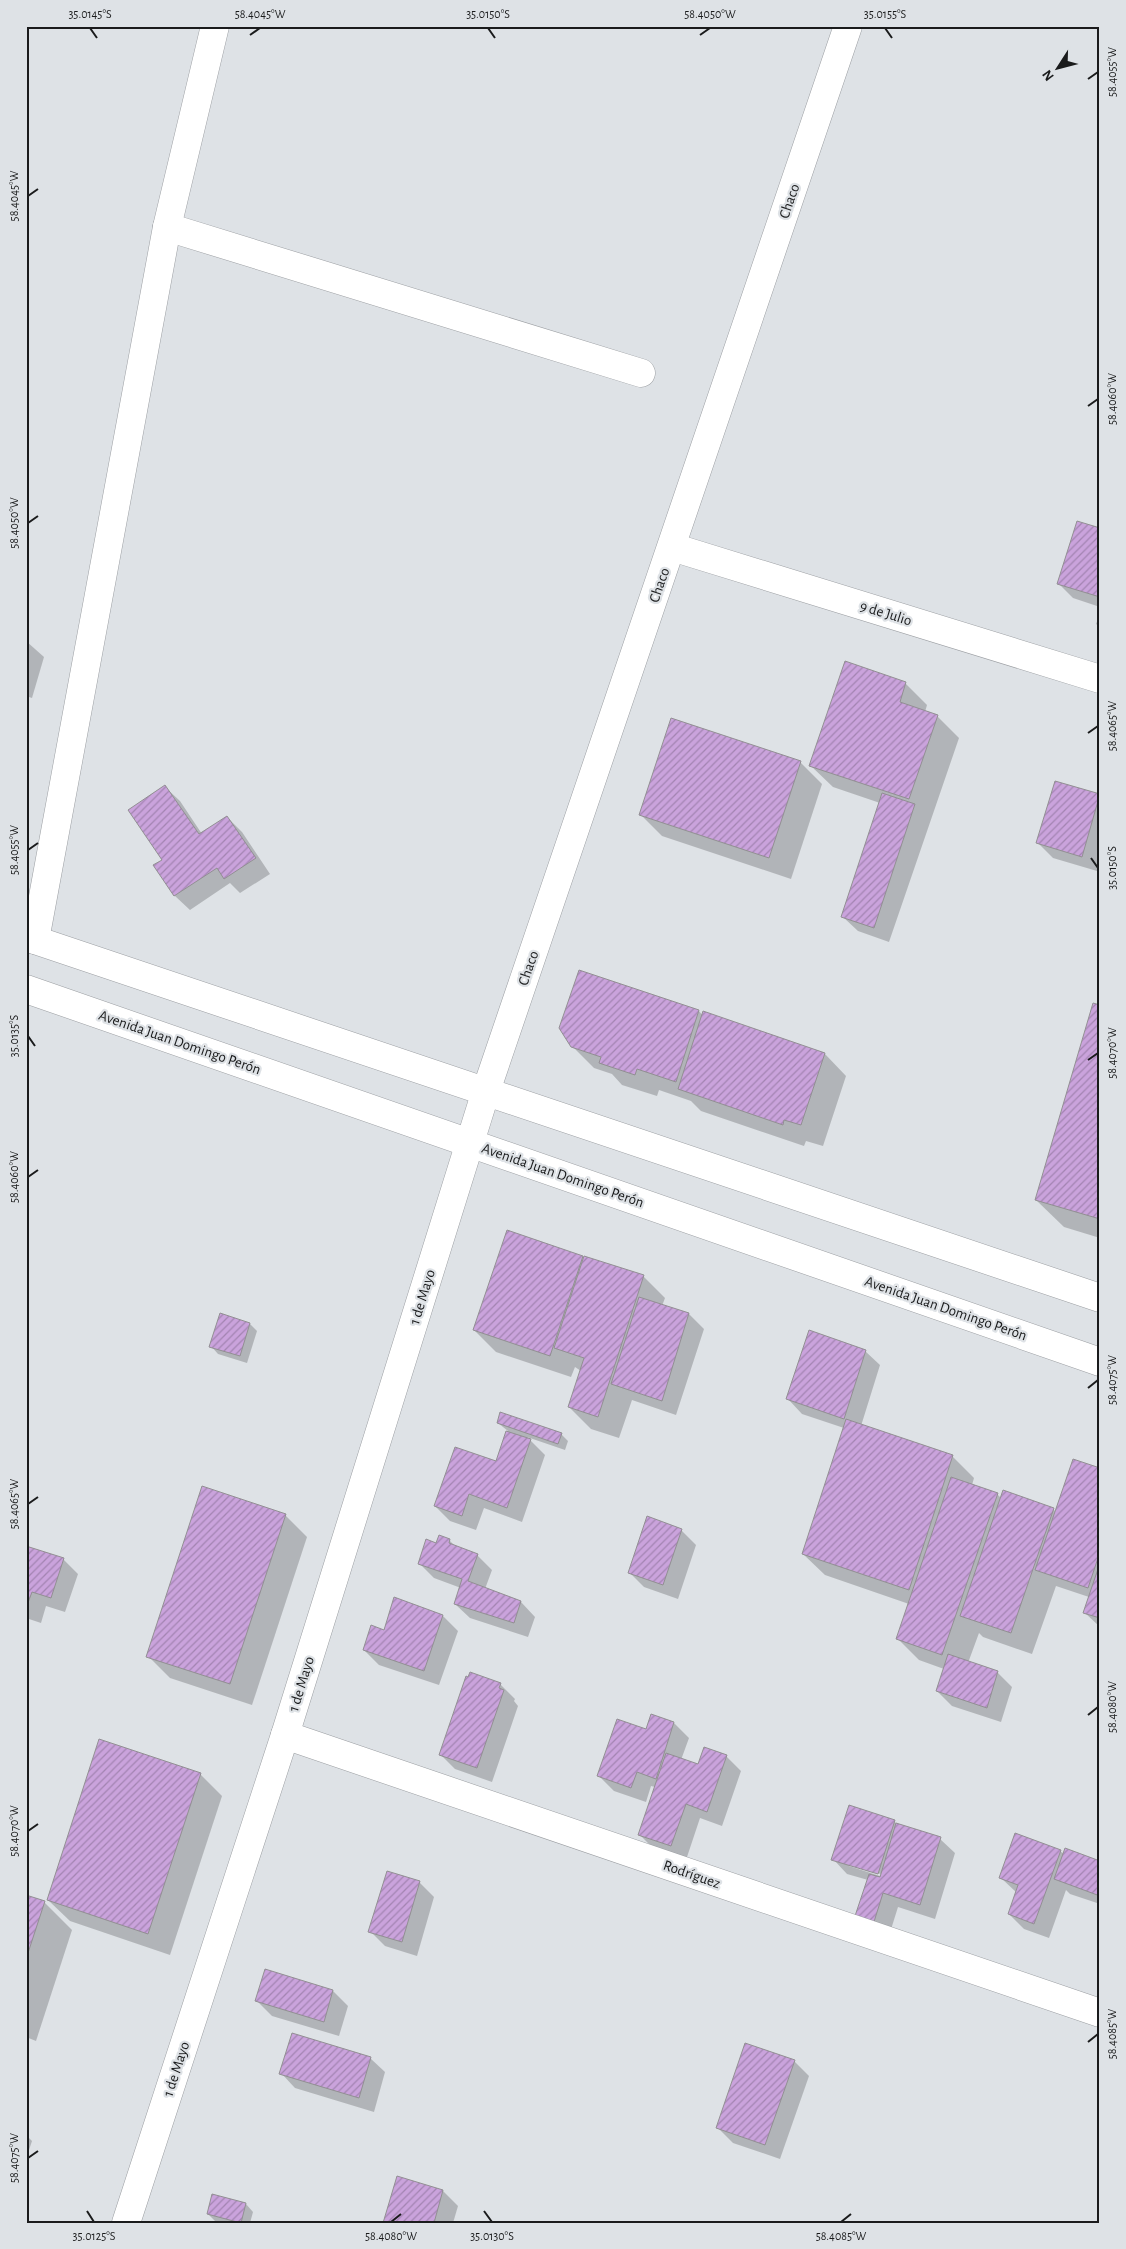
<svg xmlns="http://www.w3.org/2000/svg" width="1126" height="2249" viewBox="0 0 1126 2249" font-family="'Alegreya Sans',sans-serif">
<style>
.shadow{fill:#0003;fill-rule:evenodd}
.building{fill:url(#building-hatch);stroke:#928f93}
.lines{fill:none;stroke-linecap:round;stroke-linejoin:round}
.minor-casing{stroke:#9c9fa3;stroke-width:29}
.major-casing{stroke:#9c9fa3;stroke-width:29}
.minor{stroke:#fff;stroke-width:28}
.major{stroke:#fff;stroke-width:28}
.ticks{fill:none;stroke:#1a1b1c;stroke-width:2}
.labels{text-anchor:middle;stroke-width:4.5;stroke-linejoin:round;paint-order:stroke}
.street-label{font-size:15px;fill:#1a1b1c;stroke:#dee2e6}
.neatline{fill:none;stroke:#1a1b1c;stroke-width:2}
.ticks-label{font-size:12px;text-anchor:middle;fill:#1a1b1c}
</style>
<defs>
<pattern id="building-hatch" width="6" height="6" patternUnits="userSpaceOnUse" patternTransform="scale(1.25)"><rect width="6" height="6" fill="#caa3dc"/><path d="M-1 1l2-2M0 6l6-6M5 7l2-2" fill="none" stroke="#a384b2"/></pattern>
</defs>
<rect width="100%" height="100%" fill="#dee2e6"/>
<g class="shadow">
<polygon points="1100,529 1100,607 1073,598 1058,583"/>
<polygon points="1100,614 1100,627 1096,624"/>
<polygon points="26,641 44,657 32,698 26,696"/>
<polygon points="905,683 927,705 925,712 937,716 959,738 889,942 858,931 843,917 880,803 833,787 811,766"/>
<polygon points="672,719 801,763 822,784 791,879 662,836 640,814"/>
<polygon points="1056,782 1100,796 1100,860 1097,871 1053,858 1038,843"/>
<polygon points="165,787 180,801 202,834 227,817 242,832 270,874 240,893 230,883 190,910 175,896 155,866 164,860"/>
<polygon points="1100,1007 1100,1238 1064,1227 1036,1200"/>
<polygon points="699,1011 703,1016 825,1054 846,1076 823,1146 806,1141 804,1146 701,1111 691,1101 659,1090 657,1096 622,1085 612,1074 594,1068 572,1046"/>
<polygon points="582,1257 643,1276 665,1298 662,1306 689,1314 704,1329 676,1415 632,1400 619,1438 591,1429 569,1407 581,1371 575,1367 571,1377 496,1352 474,1330"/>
<polygon points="250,1324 257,1331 247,1363 218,1354 211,1346"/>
<polygon points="865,1351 880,1365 861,1426 953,1457 974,1478 972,1485 997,1494 1002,1499 1053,1509 1056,1512 1100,1469 1100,1627 1084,1612 1089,1597 1056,1586 1032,1654 983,1637 979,1633 968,1663 998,1673 1012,1687 1001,1722 952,1706 937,1691 944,1669 919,1660 898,1639 909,1604 825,1575 803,1554 844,1428 802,1414 788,1399"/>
<polygon points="498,1423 561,1434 568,1441 565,1450 527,1437 545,1455 522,1522 484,1508 476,1530 450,1521 435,1506 497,1463 508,1431"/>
<polygon points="285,1515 307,1537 252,1705 170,1678 148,1656"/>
<polygon points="681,1530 696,1545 678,1599 644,1587 629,1572"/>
<polygon points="449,1540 457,1548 477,1555 492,1570 485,1589 521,1602 535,1617 528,1637 470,1618 455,1604 461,1588 434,1578 419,1563 437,1544"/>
<polygon points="26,1547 63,1559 78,1574 65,1612 46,1606 41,1623 26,1618"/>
<polygon points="395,1599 443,1616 458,1631 439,1685 379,1665 364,1650 384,1631"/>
<polygon points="500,1684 515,1699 514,1701 518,1706 492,1782 455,1769 440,1754"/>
<polygon points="652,1716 674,1723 689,1738 681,1760 699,1766 726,1756 741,1771 722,1826 700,1818 686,1860 654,1849 639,1834 655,1787 651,1786 646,1802 614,1791 599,1776 646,1730"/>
<polygon points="200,1774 222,1796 170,1955 70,1921 48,1900"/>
<path d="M894,1821L898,1825L940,1839L955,1853L935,1919L898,1907L888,1939L871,1933L868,1880L847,1874L833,1859ZM849,1864L884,1875L883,1877L849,1866Z"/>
<polygon points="1060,1851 1064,1854 1100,1862 1100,1904 1070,1894 1066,1890 1049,1938 1024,1929 1009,1914 1017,1893 1000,1877"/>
<polygon points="387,1873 420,1883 434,1897 417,1956 385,1946 370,1931"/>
<polygon points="26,1897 45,1903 72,1930 36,2041 26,2037"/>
<polygon points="266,1970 333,1991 348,2006 339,2036 272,2016 257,2001"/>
<polygon points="370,2058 385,2072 374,2112 295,2088 281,2073"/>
<polygon points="794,2061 809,2076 780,2159 733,2143 718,2128"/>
<polygon points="26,2135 32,2141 26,2159"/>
<polygon points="398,2178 443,2191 458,2206 453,2223 385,2223"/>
<polygon points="213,2195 246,2204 253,2212 250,2223 215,2221 208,2214"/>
</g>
<g class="building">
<polygon points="1077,521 1100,528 1100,597 1057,584"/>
<polygon points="845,661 906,682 900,702 938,715 909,799 809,766"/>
<polygon points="671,718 801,761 769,858 639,815"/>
<polygon points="1055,781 1100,794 1082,857 1036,843"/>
<polygon points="165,785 199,834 227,816 256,858 224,879 217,868 174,896 153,865 162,860 128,810"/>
<polygon points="882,793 915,804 874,928 841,917"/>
<polygon points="579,970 699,1010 676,1082 637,1069 635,1075 599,1063 601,1057 571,1047 559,1028"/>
<polygon points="1093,1003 1100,1005 1100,1219 1035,1200"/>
<polygon points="703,1011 825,1053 801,1125 784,1120 783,1125 678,1089"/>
<polygon points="507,1230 583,1256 550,1356 473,1330"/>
<polygon points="584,1256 644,1275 598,1417 568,1407 584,1358 554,1348"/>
<polygon points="639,1297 689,1313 662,1401 611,1384"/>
<polygon points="220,1313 250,1323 240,1356 209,1347"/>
<polygon points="809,1330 866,1350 844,1419 786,1399"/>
<polygon points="500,1412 562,1433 558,1444 497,1423"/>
<polygon points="846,1419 953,1455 909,1590 802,1554"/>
<polygon points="506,1431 531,1439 507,1508 469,1494 462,1516 434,1506 455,1447 496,1461"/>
<polygon points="1073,1459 1100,1468 1100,1552 1088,1588 1035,1570"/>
<polygon points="951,1477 998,1493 942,1655 896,1639"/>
<polygon points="202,1486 286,1514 230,1684 146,1657"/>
<polygon points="1003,1490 1054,1508 1011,1633 960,1616"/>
<polygon points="647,1516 682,1529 663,1585 628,1573"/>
<polygon points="439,1535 450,1539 449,1543 478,1554 468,1581 521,1601 514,1623 454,1604 462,1579 418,1564 426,1539 436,1543"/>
<polygon points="26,1546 64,1558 51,1598 32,1592 26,1608"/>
<polygon points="1100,1563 1100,1618 1083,1613"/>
<polygon points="394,1597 443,1615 424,1671 363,1650 371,1625 384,1630"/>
<polygon points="948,1654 998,1671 987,1708 936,1691"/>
<polygon points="470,1672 501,1683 499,1688 504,1690 477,1768 439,1755 466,1676 468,1677"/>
<polygon points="651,1714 674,1722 656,1779 637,1772 631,1788 597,1776 617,1719 646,1729"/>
<polygon points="99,1739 201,1773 148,1934 47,1900"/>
<polygon points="704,1747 727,1755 707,1812 686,1804 671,1846 638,1835 666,1753 698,1764"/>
<polygon points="849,1805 895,1820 878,1874 831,1860"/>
<polygon points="896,1823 941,1837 920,1905 883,1893 873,1925 854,1919 869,1874 880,1877"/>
<polygon points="1015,1833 1061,1850 1034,1924 1008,1914 1018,1885 999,1878"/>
<polygon points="1065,1848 1100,1861 1100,1896 1054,1879"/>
<polygon points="387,1871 420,1881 402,1942 368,1932"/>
<polygon points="26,1895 45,1901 26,1959"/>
<polygon points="265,1969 333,1990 324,2022 255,2001"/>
<polygon points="292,2033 371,2057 359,2098 279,2074"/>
<polygon points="745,2043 795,2060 765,2145 716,2128"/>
<polygon points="397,2176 443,2190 434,2223 383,2223"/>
<polygon points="212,2194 246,2203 241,2223 207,2214"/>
</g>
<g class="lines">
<defs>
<g id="minor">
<polyline points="167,227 641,373"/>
<polyline points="672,547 1100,679"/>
<polyline points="35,940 167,227 215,26"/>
<polyline points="285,1735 1100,2013"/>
<polyline points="126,2223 285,1735 486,1091 848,26"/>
</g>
<g id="major">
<polyline points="26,937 1100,1298"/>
<polyline points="26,989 1100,1362"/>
</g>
</defs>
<use href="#minor" class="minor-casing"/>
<use href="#major" class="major-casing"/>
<use href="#minor" class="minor"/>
<use href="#major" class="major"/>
</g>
<path class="ticks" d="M90,28L97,38M488,28L495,38M885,28L892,38M250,35L260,28M700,35L710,28M1088,79L1098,72M28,196L38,189M1088,406L1098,399M28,523L38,516M1088,733L1098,726M28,850L38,843M1091,858L1098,868M28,1036L35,1046M1088,1060L1098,1053M28,1177L38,1170M1088,1388L1098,1380M28,1504L38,1497M1088,1715L1098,1707M28,1831L38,1824M1088,2042L1098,2034M28,2158L38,2151M87,2211L94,2222M484,2211L492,2222M391,2222L401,2214M841,2222L851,2214"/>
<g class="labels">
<g class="street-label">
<text transform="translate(789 201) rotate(-71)" y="5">Chaco</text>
<text transform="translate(659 585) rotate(-71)" y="5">Chaco</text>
<text transform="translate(886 613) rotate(17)" y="5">9 de Julio</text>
<text transform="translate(528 968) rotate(-71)" y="5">Chaco</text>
<text transform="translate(180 1042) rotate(19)" y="5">Avenida Juan Domingo Perón</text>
<text transform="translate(563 1175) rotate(19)" y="5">Avenida Juan Domingo Perón</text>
<text transform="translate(422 1297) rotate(-73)" y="5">1 de Mayo</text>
<text transform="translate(946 1308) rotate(19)" y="5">Avenida Juan Domingo Perón</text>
<text transform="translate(301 1684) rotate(-73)" y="5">1 de Mayo</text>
<text transform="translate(692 1874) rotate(19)" y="5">Rodríguez</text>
<text transform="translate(176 2069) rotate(-72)" y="5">1 de Mayo</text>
</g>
</g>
<rect width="1126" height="2249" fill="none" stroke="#dee2e6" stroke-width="55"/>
<g transform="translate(1058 68) rotate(234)" stroke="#dee2e6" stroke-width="4" paint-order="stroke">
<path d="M0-4L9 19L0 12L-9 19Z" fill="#1a1b1c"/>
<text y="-8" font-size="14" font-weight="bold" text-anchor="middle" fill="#1a1b1c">N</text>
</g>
<rect x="28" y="28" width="1070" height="2194" class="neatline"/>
<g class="ticks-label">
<text x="90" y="18">35.0145°S</text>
<text x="260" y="18">58.4045°W</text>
<text x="488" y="18">35.0150°S</text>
<text x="710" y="18">58.4050°W</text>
<text x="885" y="18">35.0155°S</text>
<text transform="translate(1112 72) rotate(-90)" y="4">58.4055°W</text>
<text transform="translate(14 196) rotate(-90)" y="4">58.4045°W</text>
<text transform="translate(1112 399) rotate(-90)" y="4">58.4060°W</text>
<text transform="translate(14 523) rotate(-90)" y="4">58.4050°W</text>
<text transform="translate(1112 726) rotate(-90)" y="4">58.4065°W</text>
<text transform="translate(14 850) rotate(-90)" y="4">58.4055°W</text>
<text transform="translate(1112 868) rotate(-90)" y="4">35.0150°S</text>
<text transform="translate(14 1036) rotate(-90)" y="4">35.0135°S</text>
<text transform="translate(1112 1053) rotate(-90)" y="4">58.4070°W</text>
<text transform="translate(14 1177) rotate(-90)" y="4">58.4060°W</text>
<text transform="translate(1112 1380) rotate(-90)" y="4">58.4075°W</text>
<text transform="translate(14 1504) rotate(-90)" y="4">58.4065°W</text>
<text transform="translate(1112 1707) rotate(-90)" y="4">58.4080°W</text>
<text transform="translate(14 1831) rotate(-90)" y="4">58.4070°W</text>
<text transform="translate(1112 2034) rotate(-90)" y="4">58.4085°W</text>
<text transform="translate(14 2158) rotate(-90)" y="4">58.4075°W</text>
<text x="94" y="2240">35.0125°S</text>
<text x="391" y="2240">58.4080°W</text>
<text x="492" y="2240">35.0130°S</text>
<text x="841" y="2240">58.4085°W</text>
</g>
</svg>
